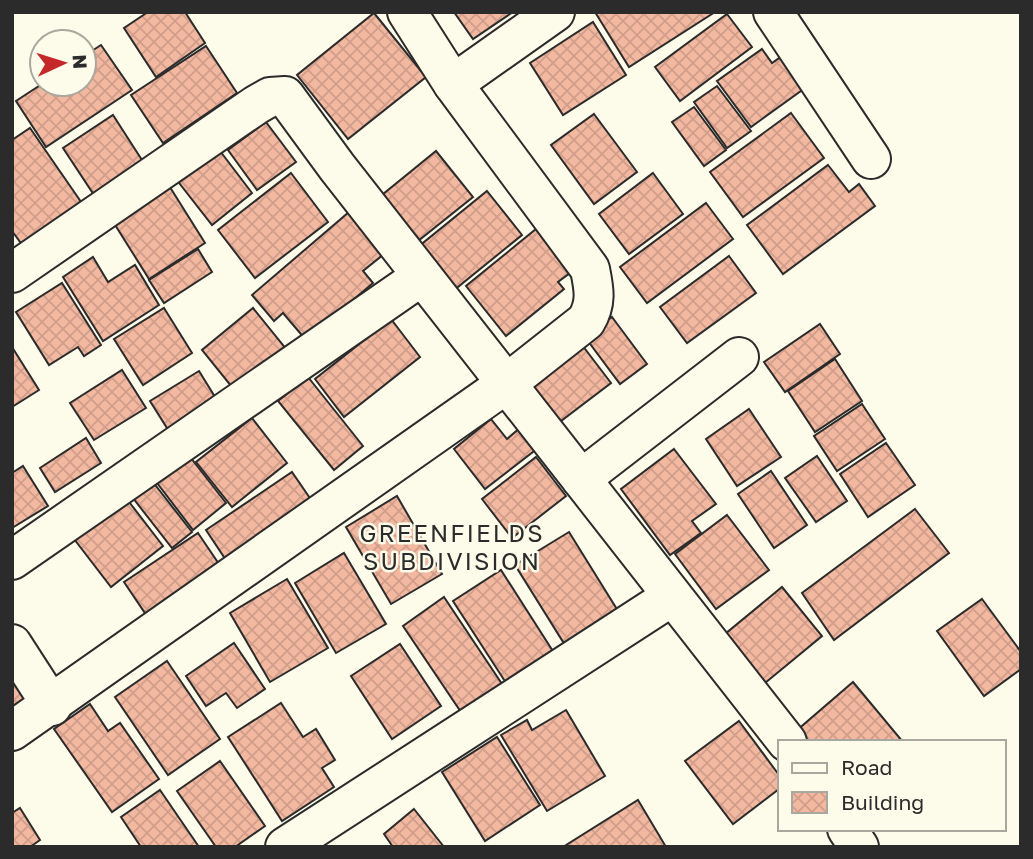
<svg xmlns="http://www.w3.org/2000/svg" width="1033" height="859" viewBox="0 0 1033 859" font-family="'Golos Text',sans-serif">
<style>
.building{fill:url(#building-cross-hatch);stroke:#2b2b2b;stroke-width:2}
.lines{fill:none;stroke-linecap:round;stroke-linejoin:round}
.minor-casing{stroke:#2b2b2b;stroke-width:42}
.minor{stroke:#fdfbea;stroke-width:38}
.labels{text-anchor:middle;stroke-width:5;stroke-linejoin:round;paint-order:stroke}
.neighbourhood-label{font-size:24px;letter-spacing:2px;fill:#2b2b2b;stroke:#fdfbea}
</style>
<defs>
<pattern id="building-cross-hatch" width="8" height="8" patternUnits="userSpaceOnUse" patternTransform="scale(1.75)"><rect width="8" height="8" fill="#f2b8a0"/><path d="M0 0l8 8M0 8l8-8" fill="none" stroke="#d09e8a"/></pattern>
</defs>
<rect width="100%" height="100%" fill="#fdfbea"/>
<g class="building">
<polygon points="148,12 185,12 205,43 156,77 124,28"/>
<polygon points="454,12 513,12 473,39"/>
<polygon points="595,12 715,12 629,67"/>
<polygon points="374,13 426,77 348,139 297,75"/>
<polygon points="727,14 752,47 680,101 655,67"/>
<polygon points="593,22 626,75 563,115 530,63"/>
<polygon points="101,45 132,90 46,147 16,101 42,84 84,84 84,56"/>
<polygon points="206,46 237,93 163,143 131,95"/>
<polygon points="762,49 772,63 782,56 805,88 751,127 717,81"/>
<polygon points="717,86 751,131 727,148 694,102"/>
<polygon points="694,107 726,150 704,166 672,122"/>
<polygon points="791,113 824,158 743,217 710,172"/>
<polygon points="594,114 637,172 594,204 551,145"/>
<polygon points="113,115 149,171 100,204 63,148"/>
<polygon points="266,122 296,162 257,190 228,150"/>
<polygon points="30,128 88,212 29,254 12,231 12,140"/>
<polygon points="217,147 252,193 212,225 176,179"/>
<polygon points="436,151 473,197 418,241 382,195"/>
<polygon points="828,165 849,192 859,184 875,206 783,274 747,225"/>
<polygon points="291,173 328,222 255,278 218,230"/>
<polygon points="653,173 683,214 629,254 599,214"/>
<polygon points="168,184 205,243 149,279 112,220"/>
<polygon points="487,191 522,235 453,291 418,247"/>
<polygon points="706,203 733,239 647,303 620,267"/>
<polygon points="349,212 384,254 363,271 373,283 306,340 283,313 274,321 252,295"/>
<polygon points="536,229 570,273 558,282 564,289 506,336 466,286"/>
<polygon points="198,249 212,272 164,303 149,280"/>
<polygon points="729,256 756,293 687,343 660,307"/>
<polygon points="93,257 108,282 135,265 159,305 103,341 63,277"/>
<polygon points="62,283 101,345 84,356 78,347 49,365 16,312"/>
<polygon points="164,308 192,353 143,385 114,339"/>
<polygon points="253,308 287,350 236,392 202,350"/>
<polygon points="612,317 647,364 620,384 585,337"/>
<polygon points="391,319 420,357 344,417 315,379"/>
<polygon points="820,324 840,354 785,392 764,362"/>
<polygon points="579,341 611,383 557,424 524,382"/>
<polygon points="12,347 39,390 12,407"/>
<polygon points="835,359 862,401 815,432 788,391"/>
<polygon points="122,370 146,408 94,440 70,403"/>
<polygon points="199,371 220,405 172,436 150,401"/>
<polygon points="308,377 363,446 334,470 278,401"/>
<polygon points="862,404 885,439 837,471 814,436"/>
<polygon points="749,409 781,457 737,486 706,439"/>
<polygon points="252,418 287,463 232,507 196,462"/>
<polygon points="491,419 507,439 521,427 538,448 485,489 454,449"/>
<polygon points="86,438 101,463 55,492 40,468"/>
<polygon points="886,443 915,485 868,517 840,474"/>
<polygon points="674,449 716,504 692,521 701,533 670,555 621,489"/>
<polygon points="187,453 226,503 193,530 154,479"/>
<polygon points="817,456 847,501 816,522 785,478"/>
<polygon points="536,457 566,496 512,538 482,499"/>
<polygon points="23,466 48,506 12,528 12,473"/>
<polygon points="771,471 807,525 774,548 738,494"/>
<polygon points="292,472 316,507 230,566 206,530"/>
<polygon points="149,477 192,532 172,548 129,493"/>
<polygon points="123,494 163,546 111,587 71,535"/>
<polygon points="397,496 442,574 391,604 346,527"/>
<polygon points="915,509 949,553 834,640 802,593"/>
<polygon points="727,515 769,570 716,609 675,554"/>
<polygon points="569,532 623,619 570,653 515,565"/>
<polygon points="198,533 223,570 149,619 124,582"/>
<polygon points="344,553 386,624 336,653 295,583"/>
<polygon points="501,570 556,656 508,686 453,601"/>
<polygon points="287,579 328,648 270,682 230,613"/>
<polygon points="782,587 822,636 759,688 719,639"/>
<polygon points="444,597 504,687 463,715 403,626"/>
<polygon points="982,599 1021,652 1021,669 984,696 937,631"/>
<polygon points="234,643 265,689 237,708 226,693 206,706 186,676"/>
<polygon points="400,644 441,706 392,739 351,676"/>
<polygon points="167,661 220,739 168,775 115,697"/>
<polygon points="12,679 26,700 12,709"/>
<polygon points="853,682 903,742 803,742 795,732"/>
<polygon points="281,703 303,737 316,729 335,760 322,768 334,787 282,821 228,737"/>
<polygon points="90,704 108,731 120,723 159,779 112,812 54,729"/>
<polygon points="566,710 605,776 547,811 501,735 527,720 532,730"/>
<polygon points="739,721 779,775 779,789 733,824 685,761"/>
<polygon points="497,737 540,805 485,841 442,772"/>
<polygon points="220,761 265,826 235,847 216,847 177,791"/>
<polygon points="160,790 199,847 141,847 121,817"/>
<polygon points="638,800 666,847 563,847"/>
<polygon points="20,808 40,840 30,847 12,847 12,813"/>
<polygon points="414,809 444,847 393,847 384,834"/>
</g>
<g class="lines">
<defs>
<g id="minor">
<polyline points="773,12 871,159"/>
<polyline points="453,84 555,12"/>
<polyline points="12,273 256,105 270,97 285,96 337,167 787,742"/>
<polyline points="581,479 739,357"/>
<polyline points="12,560 422,276"/>
<polyline points="12,644 52,706"/>
<path d="M12,731L506,384L586,321C597,303 594,289 590,269L453,84L407,12"/>
<polyline points="847,829 859,847"/>
<polyline points="285,847 671,597"/>
</g>
</defs>
<use href="#minor" class="minor-casing"/>
<use href="#minor" class="minor"/>
</g>
<g class="labels">
<g class="neighbourhood-label">
<text x="452" y="542">GREENFIELDS<tspan x="452" dy="28">SUBDIVISION</tspan></text>
</g>
</g>
<rect width="1033" height="859" fill="none" stroke="#2b2b2b" stroke-width="28"/>
<rect x="778" y="740" width="228" height="91" fill="#fdfbea" stroke="#a9a89e" stroke-width="2"/>
<rect x="792" y="763" width="35" height="10" fill="#fdfbea" stroke="#a9a89e" stroke-width="2"/>
<text x="841" y="775" font-size="21" fill="#2b2b2b">Road</text>
<rect x="792" y="792" width="35" height="21" fill="url(#building-cross-hatch)" stroke="#a9a89e" stroke-width="2"/>
<text x="841" y="810" font-size="21" fill="#2b2b2b">Building</text>
<g transform="translate(63 63) rotate(86)"><circle r="33" fill="#fdfbea" stroke="#a9a89e" stroke-width="2"/>
<path d="M0-5L12 26L0 18L-12 26Z" fill="#c62828"/>
<text y="-10" font-size="19" font-weight="bold" text-anchor="middle" fill="#2b2b2b">N</text>
</g>
</svg>
